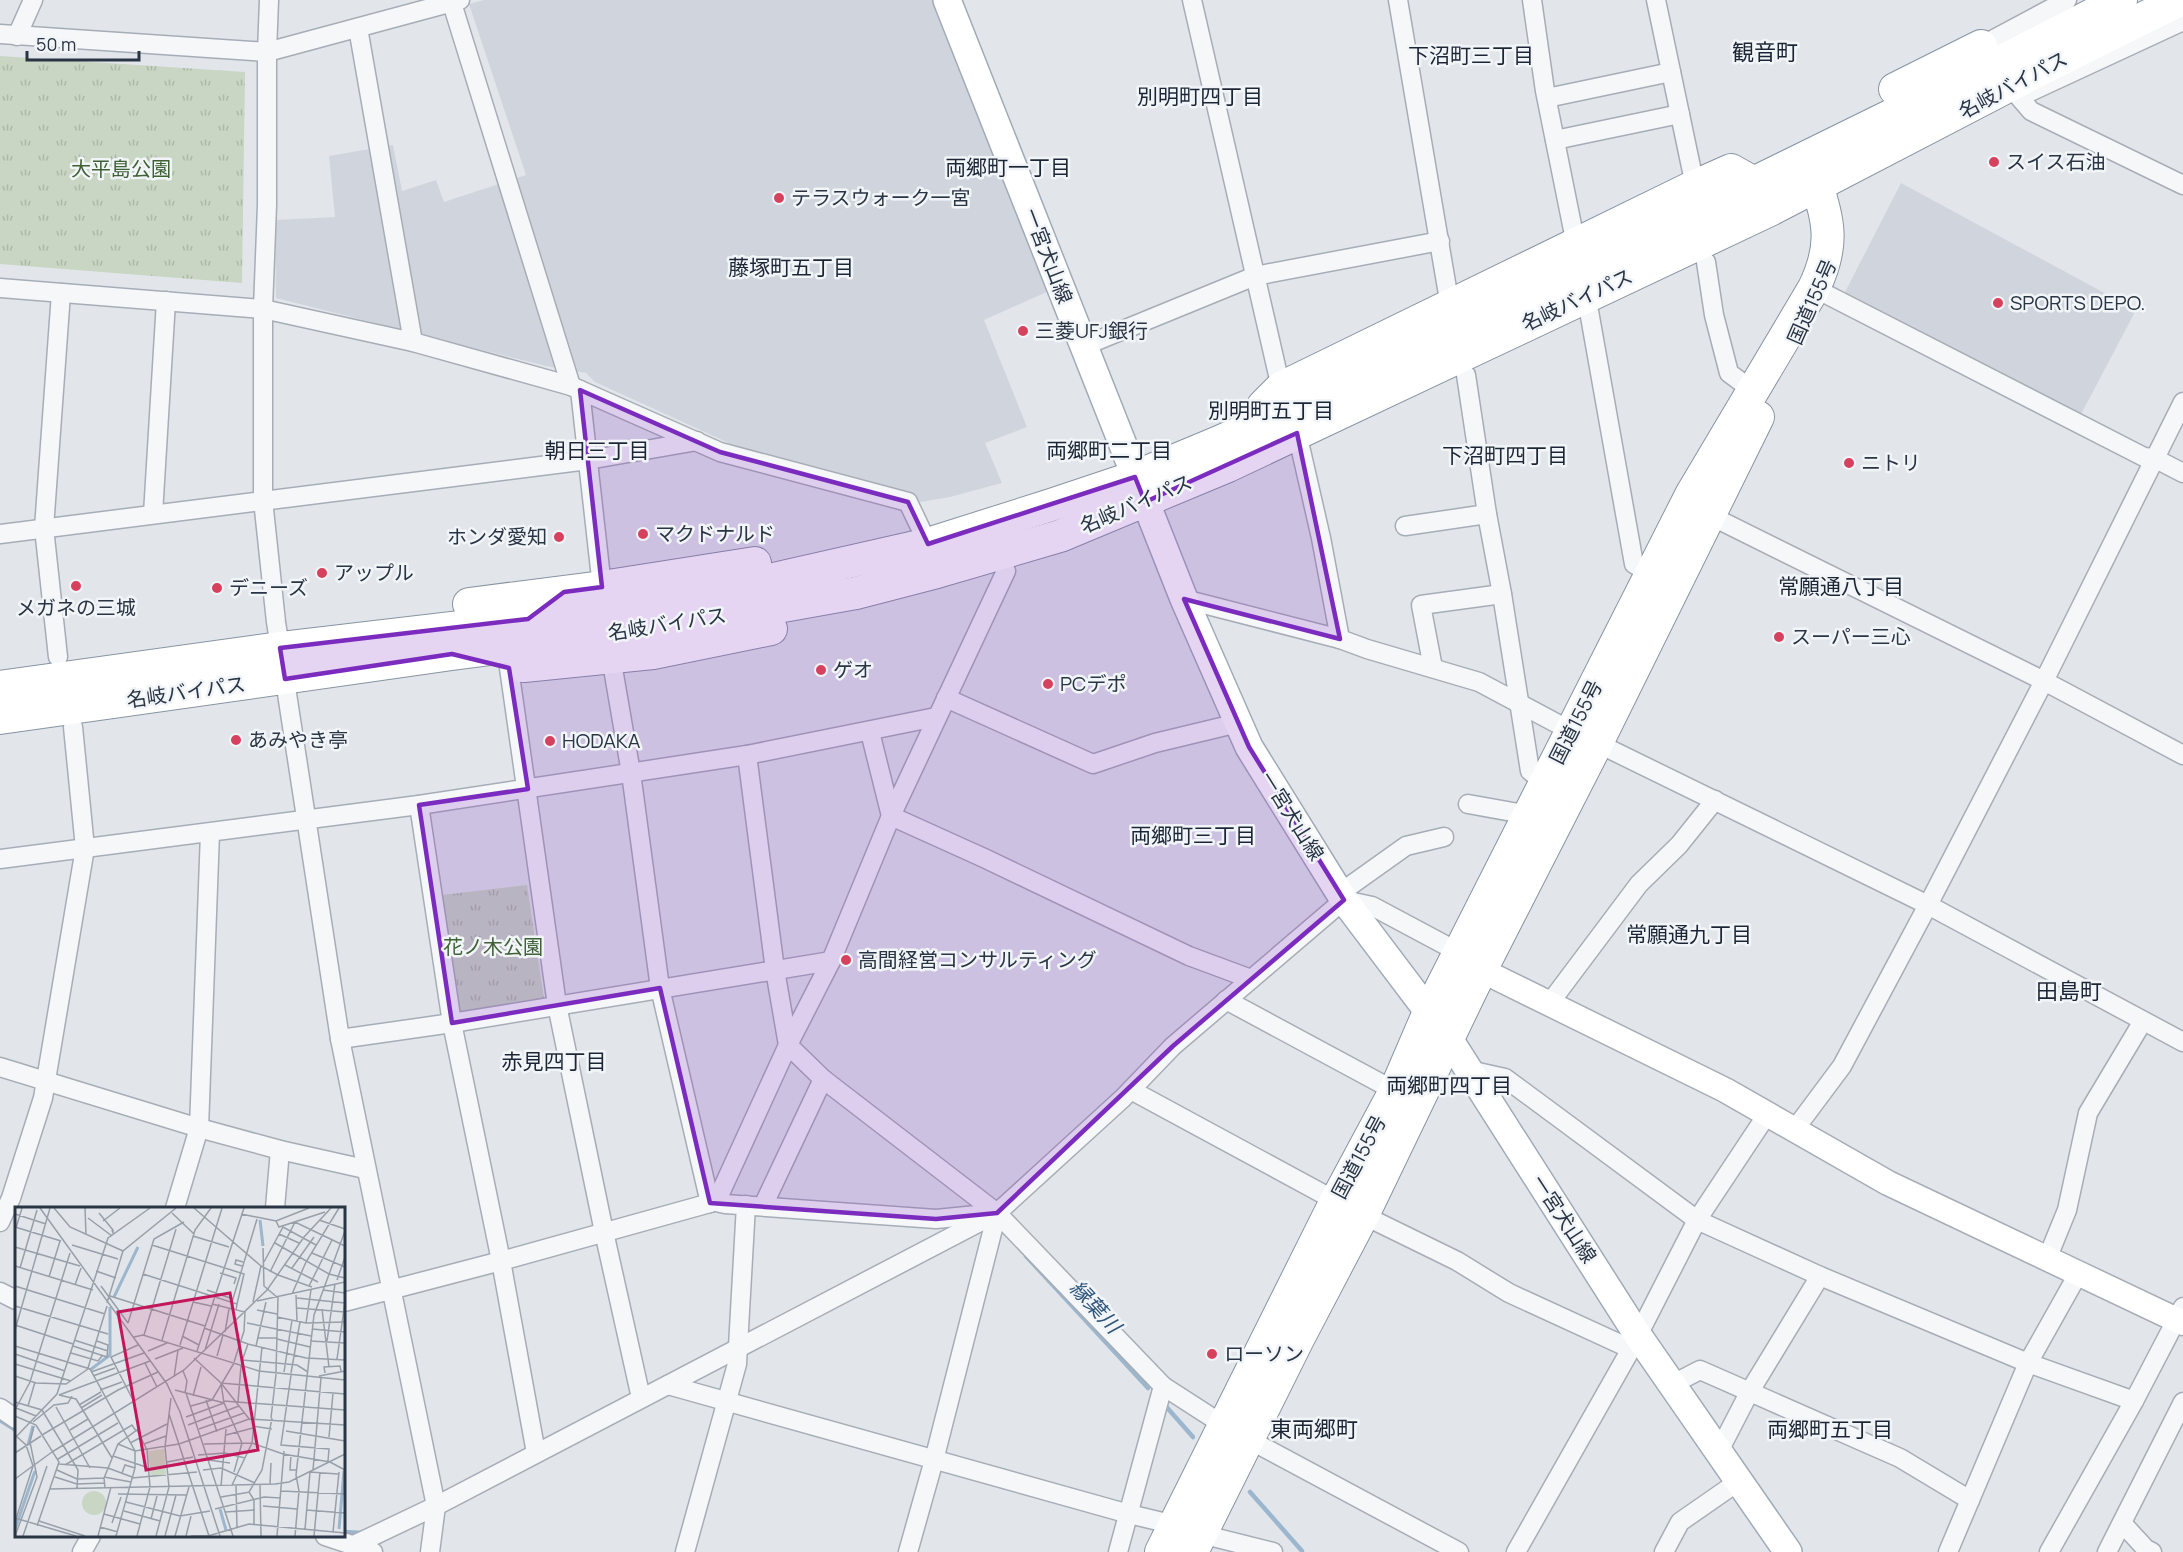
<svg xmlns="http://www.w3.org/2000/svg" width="2183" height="1552" viewBox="0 0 2183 1552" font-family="Manrope,'Noto Sans JP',sans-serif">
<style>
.built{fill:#d0d5dd}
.park{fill:url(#park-tufts)}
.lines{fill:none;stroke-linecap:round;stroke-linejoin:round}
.stream{stroke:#9bb6cd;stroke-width:4.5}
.street-casing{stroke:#a7adb6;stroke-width:21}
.secondary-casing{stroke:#a7adb6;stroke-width:27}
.primary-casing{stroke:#a0abb8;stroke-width:30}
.highway-casing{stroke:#8894a3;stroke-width:34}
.street{stroke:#f5f7f9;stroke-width:18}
.secondary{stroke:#fff;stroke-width:24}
.primary{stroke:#fff;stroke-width:27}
.highway{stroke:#fff;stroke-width:32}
.marked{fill:#7b2cbf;fill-opacity:0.2;stroke:#7b2cbf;stroke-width:4.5;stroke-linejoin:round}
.poi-dot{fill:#d6415e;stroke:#f2f5f8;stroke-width:2}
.labels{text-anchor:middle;stroke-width:5;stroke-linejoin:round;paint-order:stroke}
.street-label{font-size:20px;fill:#293444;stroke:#f2f5f8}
.poi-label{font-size:20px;fill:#293444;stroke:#f2f5f8;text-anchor:start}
.park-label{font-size:20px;fill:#3f6135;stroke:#f2f5f8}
.neighbourhood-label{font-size:21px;fill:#1b2535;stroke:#f2f5f8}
.water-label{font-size:21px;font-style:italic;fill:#30557b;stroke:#f2f5f8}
.quarter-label{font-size:22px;fill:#1b2535;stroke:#f2f5f8}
.inset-river{fill:none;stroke:#9bb6cd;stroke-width:3}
.inset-road{fill:none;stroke:#989fa8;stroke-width:1.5}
.view{fill:#c2185b;fill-opacity:0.15;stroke:#c2185b;stroke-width:3}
.inset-edge{fill:none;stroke:#293444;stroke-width:3}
</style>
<defs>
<pattern id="park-tufts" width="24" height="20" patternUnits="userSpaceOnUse" patternTransform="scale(1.5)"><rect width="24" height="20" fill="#c8d6c3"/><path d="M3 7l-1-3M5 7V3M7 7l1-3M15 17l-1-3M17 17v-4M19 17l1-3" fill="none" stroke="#acb8a9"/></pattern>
</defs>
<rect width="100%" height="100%" fill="#e2e6eb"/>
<g class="built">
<polygon points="484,0 939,0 1058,287 984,320 1027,427 985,443 1002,483 950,497 921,502 733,445 595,382 586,373 546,366 276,298 275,220 335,217 329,156 393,145 402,191 436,180 444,202 526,175 469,4"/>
<polygon points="1901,183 2136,310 2078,420 1842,298"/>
</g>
<g class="park">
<polygon points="0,56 245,72 242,283 0,264"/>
<polygon points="527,885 544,999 459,1012 442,895"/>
</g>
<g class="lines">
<g class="stream">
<polyline points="1026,1256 1148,1388"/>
<polyline points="1163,1403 1193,1437"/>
<polyline points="0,1420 16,1430"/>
<polyline points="1250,1492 1302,1551"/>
<polyline points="344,1532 362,1533"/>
</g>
<defs>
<g id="street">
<polyline points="269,0 267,52 267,205 263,309 263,500 276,622 340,1039 436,1506 430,1552"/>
<polyline points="451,0 571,386"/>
<polyline points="1192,0 1281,388"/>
<polyline points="1398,0 1450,306"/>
<polyline points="1532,0 1545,91 1576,245"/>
<polyline points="1656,0 1695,186"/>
<polyline points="2183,21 2019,97 2031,111 2183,185"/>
<polyline points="358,28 413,342"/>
<polyline points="0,34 267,52 460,0"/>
<polyline points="17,36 33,0"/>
<polyline points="1981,46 2067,0"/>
<polyline points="1547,98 1671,72"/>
<polyline points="1555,140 1680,114"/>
<polyline points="1706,262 1714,315 1729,373 1752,390"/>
<polyline points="0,288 263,309 413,342 571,386 720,452 908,502 928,544"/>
<polyline points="1820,291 2144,457 2154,458 2183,473"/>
<polyline points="1589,311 1634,564 1651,574"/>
<polyline points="1084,346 1255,276 1440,241"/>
<polyline points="1466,375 1487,514 1502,594 1530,771 1545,783"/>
<polyline points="580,390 602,587"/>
<polyline points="1297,433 1321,538 1340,639"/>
<polyline points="153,514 166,301"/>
<polyline points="1709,515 2044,681 2183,755"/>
<polyline points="1405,526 1487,514"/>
<polyline points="0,534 588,460 697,441"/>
<polyline points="1184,599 1340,639 1367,649 1479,682 1571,731"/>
<polyline points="58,657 44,528 61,293"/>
<polyline points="611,657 631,773 660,988 710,1203"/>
<polyline points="509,668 557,1005 604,1232 641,1398"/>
<polyline points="1433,668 1421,605 1502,594"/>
<polyline points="946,698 1093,764 1155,743 1238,723"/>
<polyline points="870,732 891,816 984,858 1189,956 1251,979"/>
<polyline points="1597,743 1928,905 2183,1042"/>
<polyline points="747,755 775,970 788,1045 823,1079 997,1213 1163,1386 1225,1426"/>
<polyline points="1468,804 1529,815"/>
<polyline points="419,805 452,1023 501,1261 536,1453"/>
<polyline points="0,859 419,805 747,755 936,717"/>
<polyline points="1340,893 1406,846 1444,837"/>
<polyline points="1226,1000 1395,1091"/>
<polyline points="1549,1004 1639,884 1679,845 1715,800"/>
<polyline points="340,1039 452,1023 831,961"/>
<polyline points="0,1067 199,1128 280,1150 365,1169"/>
<polyline points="1469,1070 1505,1078 1697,1220 1820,1276 2028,1363 2134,1401"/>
<polyline points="1131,1090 1336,1201"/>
<polyline points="1795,1129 1842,1066 1928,905 2044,681 2183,402"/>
<polyline points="712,1201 725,1204 936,1219 997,1213 934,1460 908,1552"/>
<polyline points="763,1206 823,1079"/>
<polyline points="175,1208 199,1128 210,833"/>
<polyline points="275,1208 280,1150"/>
<polyline points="1363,1215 1457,1261 1509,1293 1631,1349"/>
<polyline points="0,1222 11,1198 43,1098 85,848 73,727"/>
<polyline points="2047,1259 2067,1210 2088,1113 2143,1021"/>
<polyline points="0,1292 16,1300"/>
<polyline points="344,1302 501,1261 710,1203 718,1198 788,1045 831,961 891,816 1006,571"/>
<polyline points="1673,1384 1700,1370 1900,1458 1970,1500"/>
<polyline points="668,1385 1129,1514 1175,1525"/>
<polyline points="0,1408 16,1419"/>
<polyline points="1248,1439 1459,1552"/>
<polyline points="1719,1451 1750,1391 1820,1276"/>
<polyline points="2122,1523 2146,1549 2152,1552"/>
<polyline points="1201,1534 1273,1552"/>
<polyline points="325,1536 373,1552"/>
<polyline points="354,1545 436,1506 997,1213 1123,1098 1173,1046 1344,900 1372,906 1460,953"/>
<polyline points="82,1552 91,1536"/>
<polyline points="685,1552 737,1364 746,1205"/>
<polyline points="1118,1552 1163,1386"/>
<polyline points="1516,1552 1631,1349 1697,1220 1768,1113"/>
<polyline points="1664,1552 1680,1522 1739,1481"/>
<polyline points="1948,1552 2028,1363 2078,1274"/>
<polyline points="2049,1552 2134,1401 2183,1307"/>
<polyline points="2107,1552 2183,1402"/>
</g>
<polyline id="secondary" points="1481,970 1725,1090 1888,1183 2183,1323"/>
<polyline id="primary" points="947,0 1184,599 1249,747 1344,900 1449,1039 1637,1334 1788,1552"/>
<g id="highway">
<polyline points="1895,89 1981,46"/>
<polyline points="1258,424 1263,406 1281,388 1695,186 1731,170 1754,183"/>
<polyline points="469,604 602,587 755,563"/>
<polyline points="524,666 653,653 771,629"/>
<polyline points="0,687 280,648 528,619 694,597 928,544 1051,505 1135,477 1219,442 1312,400 2008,58 2121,0"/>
<polyline points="0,718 452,654 683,624 856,593 937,572 1060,536 1228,466 1770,210 2039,70 2180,0"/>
<path d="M1161,1552L1336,1201L1395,1091L1429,1012L1691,495L1814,288C1838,238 1826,216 1811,166"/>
<polyline points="1192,1552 1298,1339 1363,1215 1481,970 1597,743 1758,417"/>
</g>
</defs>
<use href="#street" class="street-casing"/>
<use href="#secondary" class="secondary-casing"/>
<use href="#primary" class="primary-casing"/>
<use href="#highway" class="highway-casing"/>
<use href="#street" class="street"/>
<use href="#secondary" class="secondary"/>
<use href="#primary" class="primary"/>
<use href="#highway" class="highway"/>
</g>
<path class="marked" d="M580,390L720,452L908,502L928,544L1135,477L1145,502L1297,433L1340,639L1184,599L1249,747L1344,900L1173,1046L997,1213L936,1219L710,1203L660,988L452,1023L419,805L528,789L509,668L452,654L285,679L280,648L528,619L564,592L602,587Z"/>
<g class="poi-dot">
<circle cx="1994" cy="162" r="6"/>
<circle cx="779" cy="198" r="6"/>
<circle cx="1998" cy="303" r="6"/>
<circle cx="1023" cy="331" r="6"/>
<circle cx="1849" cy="463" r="6"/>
<circle cx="643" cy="534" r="6"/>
<circle cx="559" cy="537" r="6"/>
<circle cx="322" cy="573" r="6"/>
<circle cx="76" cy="586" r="6"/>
<circle cx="217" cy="588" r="6"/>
<circle cx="1779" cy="637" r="6"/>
<circle cx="821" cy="670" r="6"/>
<circle cx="1048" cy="684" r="6"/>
<circle cx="236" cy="740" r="6"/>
<circle cx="550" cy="741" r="6"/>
<circle cx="846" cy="960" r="6"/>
<circle cx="1212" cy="1354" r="6"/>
</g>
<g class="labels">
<g class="street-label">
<text transform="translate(2013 85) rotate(-28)" y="7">名岐バイパス</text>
<text transform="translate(1048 256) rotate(69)" y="7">一宮犬山線</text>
<text transform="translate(1577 300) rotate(-25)" y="7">名岐バイパス</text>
<text transform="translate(1812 302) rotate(-66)" y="7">国道155号</text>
<text transform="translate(1136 504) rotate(-23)" y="7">名岐バイパス</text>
<text transform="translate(667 624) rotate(-9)" y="7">名岐バイパス</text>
<text transform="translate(186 692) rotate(-8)" y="7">名岐バイパス</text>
<text transform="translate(1576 722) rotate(-63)" y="7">国道155号</text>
<text transform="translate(1292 816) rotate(58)" y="7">一宮犬山線</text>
<text transform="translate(1359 1157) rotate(-62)" y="7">国道155号</text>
<text transform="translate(1564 1219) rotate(57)" y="7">一宮犬山線</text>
</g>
<g class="poi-label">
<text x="2006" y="169">スイス石油</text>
<text x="791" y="205">テラスウォーク一宮</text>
<text x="2010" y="310">SPORTS DEPO.</text>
<text x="1035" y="338">三菱UFJ銀行</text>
<text x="1861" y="470">ニトリ</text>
<text x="655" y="541">マクドナルド</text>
<text x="547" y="544" text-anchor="end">ホンダ愛知</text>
<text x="334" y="580">アップル</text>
<text x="229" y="595">デニーズ</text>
<text x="76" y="615" text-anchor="middle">メガネの三城</text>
<text x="1791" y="644">スーパー三心</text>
<text x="833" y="677">ゲオ</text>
<text x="1060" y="691">PCデポ</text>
<text x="248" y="747">あみやき亭</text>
<text x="562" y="748">HODAKA</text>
<text x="858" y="967">高間経営コンサルティング</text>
<text x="1224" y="1361">ローソン</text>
</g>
<g class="park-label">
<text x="121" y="176">大平島公園</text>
<text x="493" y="954">花ノ木公園</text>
</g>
<g class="neighbourhood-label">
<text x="1471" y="63">下沼町三丁目</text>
<text x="1200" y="104">別明町四丁目</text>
<text x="1008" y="175">両郷町一丁目</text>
<text x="791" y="275">藤塚町五丁目</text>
<text x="1271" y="418">別明町五丁目</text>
<text x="597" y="458">朝日三丁目</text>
<text x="1109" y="458">両郷町二丁目</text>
<text x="1505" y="463">下沼町四丁目</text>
<text x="1841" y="594">常願通八丁目</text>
<text x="1193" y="843">両郷町三丁目</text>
<text x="1689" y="942">常願通九丁目</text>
<text x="554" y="1069">赤見四丁目</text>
<text x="1449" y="1093">両郷町四丁目</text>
<text x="1830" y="1437">両郷町五丁目</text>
</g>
<g class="water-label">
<text transform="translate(1095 1307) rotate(47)" y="7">縁葉川</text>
</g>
<g class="quarter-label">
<text x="1765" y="60">観音町</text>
<text x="2069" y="999">田島町</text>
<text x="1314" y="1437">東両郷町</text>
</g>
</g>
<g transform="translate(15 1207)">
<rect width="330" height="330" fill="#e2e6eb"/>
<path d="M67 296a12 12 0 1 1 24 0a12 12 0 1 1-24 0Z" fill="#c8d6c3"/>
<path d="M149,242L151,268L136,270L133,244Z" fill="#c8d6c3"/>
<path class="inset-river" d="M245,13L248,39M99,90L123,40M75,163L95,148V100M13,238L18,219M205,302L211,323M0,322L20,264M324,322L329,264"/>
<path class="inset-road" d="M25,1L152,177L165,205L205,329M39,1L55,20L108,44M70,1L71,28M179,1L246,59L263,68M84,6L98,23V26L97,23M157,6L179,27M0,7L31,17M226,7L261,14L294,1M73,11L97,29M304,13L330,22M88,14L105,1M261,14L264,20L310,5M0,20L46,34M1,21L7,1M264,27L284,36M178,29L214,40M260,36L314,67L330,71M57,38L103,52M137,38L229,67L222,97M0,40L65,59M248,41L249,79L263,91L261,165M297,46L330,60M249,55L268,20L301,38M270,58L303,75M0,59L78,83M227,59L220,57L221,53L228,55M5,61L22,3M277,61L299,30M81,64L101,71M255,65L280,15L330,39M205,66L221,71L219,77M128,67L222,97L221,103M263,68L297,80M34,70L45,34M322,73L330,50M60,78L66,61M0,79L90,107M86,79L113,116M294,79L317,33M192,83L218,92M308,83L330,86M277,87L291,55L324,1M281,88L282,114M95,89L190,119M282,91L330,96M242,94L330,75M178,95L196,99M217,95L242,12M238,95L246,59M92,96L108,44L161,1M197,97L230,105L229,124L219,155M0,99L93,127M282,101L330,105M307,102L314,160M242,103L262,107M262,110L291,116L330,115M113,116L139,32L169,15M232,116L296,129M291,116L296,83M0,118L58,137M189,121L233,137L291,151L330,153M297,122L330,125M0,123L35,1M210,125L214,102M129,128L161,22M167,129L184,138M119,130L128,128L244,164L330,173M243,131H262M262,132L295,140M59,133L93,144M147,133L180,23L196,1M295,134L330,136M312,134L320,77M165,138L207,1M0,139L75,162L120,244V261L101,329M58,139L92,150L93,138L82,134M241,139L251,95M190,143L204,97M133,144L152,136M182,144L229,1M56,146L83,154L87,149M0,147L50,164M202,149L208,128M179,151L206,176L235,213M140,152L168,141M322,152L330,95M227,153L282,158L293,165M227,154L233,137M130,156L142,180M0,157L56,174M73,161L92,99M168,164L172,174L170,186M76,165L129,146M269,165L277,113M276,166L285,115M310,166L309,160L325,159L326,164M276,168L266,238L314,242L313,254M0,169L21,176L51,177L73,162M78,169L100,161M304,169L330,164M159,170L163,143M85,183L107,175M160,183L209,196L227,236L219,265M171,186L218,329M44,188L135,154M44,188L61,192L97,251M178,189L186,160M191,193L202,225M209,194L330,203M0,195L27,203L63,263L62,281M119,195L96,150L123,138M223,195L226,159M209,196L206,176L330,187M64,198L86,185M13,199L20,175M176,199L197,193L219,156M41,200L75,261M1,201L21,209M66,201L87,188M0,203L15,175L55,46M154,207L194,329M0,209L21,218L44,255L22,319M171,210L209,196M256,211L261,167M18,215L39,198L53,196L57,189M173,218L224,199M238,219L257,222M184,222L229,206M55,223L73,212M271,224L330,234M0,228L11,238L18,259L0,315M27,228L103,183L143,165M211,228L238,221M314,230L318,186M0,231L42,187L93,31L135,1M115,236L152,217M103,237L120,244L164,237L234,212L330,218M129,237L151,229M189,237L237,236L268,247L315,255L330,263M37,245L169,163L252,83L289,30L316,1M0,246L26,229M183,248L210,246L230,251M276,248L275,263H282M98,249L134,261M43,252L103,216M194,253L215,256M152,255L178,250M44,257L93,261L117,270M50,258L117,218L121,224M152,259L170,257M42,263L62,272L89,271M188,263L206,261L240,276M298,263L306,171M107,266L110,258L120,261M40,270L62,277L89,276M89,270L116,275M117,271L182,265M0,272L37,245M255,277L256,256M217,278L237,236L247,140M221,278L222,321M245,278L246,329M206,279L211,222M90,281L89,271L103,237L122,223L132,243L135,280L122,329M35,282L260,277L274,275L330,247M266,284L330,287M103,287L171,288M206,290L235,285M111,295L165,309L195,304M248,299L282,302M200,302L249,290L266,291M291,303L330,306M109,304L145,314M210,305L240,303M89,307L125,317M0,311L61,329M136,312L142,289M24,314L70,329M97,316L106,290M239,317V293L234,285L247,263L257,211M85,320L103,325M290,322L295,265L323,267M318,325L324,265M0,329L22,270L15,235L19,219M8,329L32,259M83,329L96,280M141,329L154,280L150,240L156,191M150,329L161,288M160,329L174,280M171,329L176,309M176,329H193L234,317L330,326M262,329L269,244M280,329L284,284L281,268L299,108L330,24M299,329L305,265"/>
<path class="view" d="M215,86L243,243L131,263L103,105Z"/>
<rect width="330" height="330" class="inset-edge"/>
</g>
<path d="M27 51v9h112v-9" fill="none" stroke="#293444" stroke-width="3"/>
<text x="36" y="51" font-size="18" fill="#293444" stroke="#f2f5f8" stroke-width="4.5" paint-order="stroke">50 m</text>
</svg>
